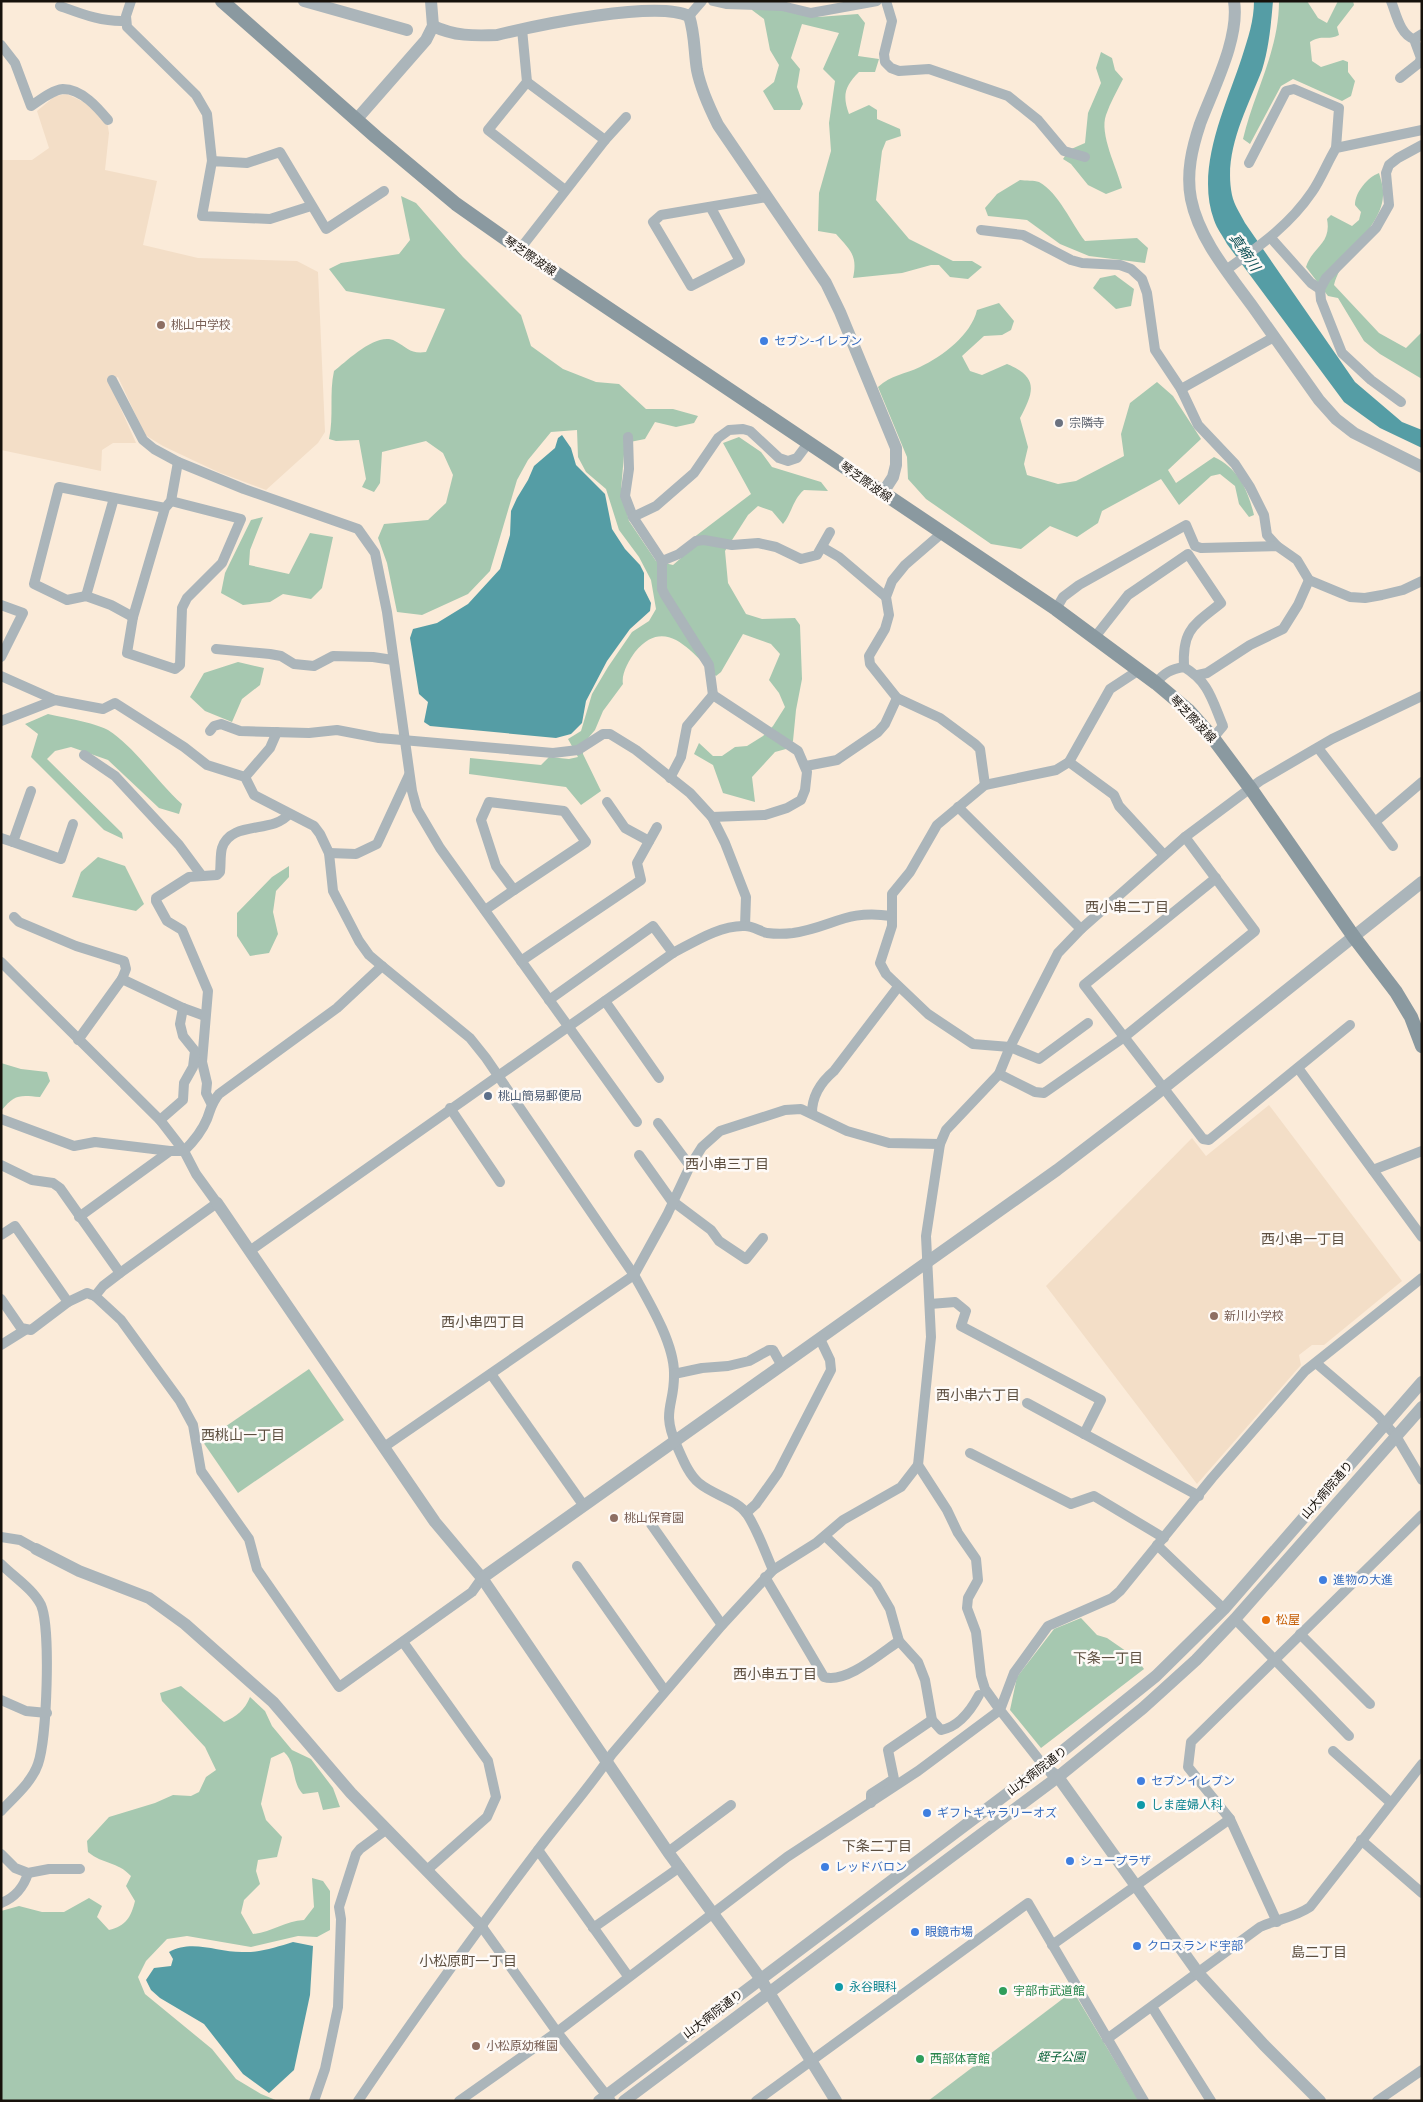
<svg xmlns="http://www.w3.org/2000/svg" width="1423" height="2102" viewBox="0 0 1423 2102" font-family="Literata,'Noto Sans JP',serif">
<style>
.built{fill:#f3dec7}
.green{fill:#a6c8b0}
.water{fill:#559da5}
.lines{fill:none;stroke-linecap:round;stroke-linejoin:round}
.minor{stroke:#abb5ba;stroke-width:10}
.tertiary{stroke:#abb5ba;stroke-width:12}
.secondary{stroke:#8a99a0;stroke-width:14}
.education-dot{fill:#8d6e63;stroke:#fefaf7;stroke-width:2}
.shop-dot{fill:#3f7fe0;stroke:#fefaf7;stroke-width:2}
.worship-dot{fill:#6b7280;stroke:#fefaf7;stroke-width:2}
.service-dot{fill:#5c6f8a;stroke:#fefaf7;stroke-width:2}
.food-dot{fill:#e8710a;stroke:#fefaf7;stroke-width:2}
.culture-dot{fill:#0f9aa8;stroke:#fefaf7;stroke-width:2}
.leisure-dot{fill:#2e9e5b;stroke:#fefaf7;stroke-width:2}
.labels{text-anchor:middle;stroke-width:5;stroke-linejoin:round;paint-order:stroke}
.street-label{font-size:12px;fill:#16110b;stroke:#fefaf7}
.education-label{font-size:12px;fill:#785e54;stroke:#fefaf7;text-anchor:start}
.shop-label{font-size:12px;fill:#366cbe;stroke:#fefaf7;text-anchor:start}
.worship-label{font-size:12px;fill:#5b616d;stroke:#fefaf7;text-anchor:start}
.service-label{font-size:12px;fill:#4e5e75;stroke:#fefaf7;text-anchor:start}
.food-label{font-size:12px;fill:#c56008;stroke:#fefaf7;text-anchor:start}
.culture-label{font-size:12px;fill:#0d838f;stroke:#fefaf7;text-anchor:start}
.leisure-label{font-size:12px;fill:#27864d;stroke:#fefaf7;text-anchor:start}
.park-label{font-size:12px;font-style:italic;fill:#005c32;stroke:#fefaf7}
.water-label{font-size:14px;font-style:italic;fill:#0e5056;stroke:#fefaf7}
.neighbourhood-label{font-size:14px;fill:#5d4f40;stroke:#fefaf7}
</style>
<rect width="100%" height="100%" fill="#fbebd9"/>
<g class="built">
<polygon points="67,94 90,105 107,121 109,133 105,170 157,181 143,245 198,258 297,261 318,272 325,432 318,443 266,490 218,472 163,446 145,435 118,377 108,380 136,443 113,443 102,450 101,471 1,450 1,160 32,160 49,148 37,111 55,96"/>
<polygon points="1269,1105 1402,1281 1324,1345 1312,1345 1299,1355 1301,1365 1197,1484 1046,1286 1192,1138 1206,1156"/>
</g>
<g class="green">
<path d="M750,1H787L786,11L818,17L858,14L865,23L858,56L879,59L875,72H859C845,86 842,95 849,114L869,105L877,110V119L900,129L901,136L886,141L882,151L876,200L909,239L953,261H972L982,267L968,279L950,277L939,265H931L902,273L853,278C858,255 850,250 836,234L818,231L819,193L831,151L829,123L835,81L823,69L839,33L802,24L791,58L800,69L797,87L803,104L800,110H774L763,91L774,82L779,65L770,50L764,19L752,10Z"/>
<path d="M1279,1H1307L1318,18L1327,23L1338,1H1353L1354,5L1337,27L1339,35C1329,41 1321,34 1310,42L1312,61L1321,67L1343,60L1348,62V72L1355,81L1351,96L1342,101L1293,79L1281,86L1250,144L1243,139C1254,92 1279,51 1279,1Z"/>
<path d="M1101,52L1112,58L1115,70L1123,79C1117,91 1110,103 1106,115C1099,134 1117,168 1122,188L1106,194L1088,185L1071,164L1063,159L1069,150L1085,143L1088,113L1101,83L1096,68Z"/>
<path d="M1379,173C1381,180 1384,189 1383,196C1382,226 1341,255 1334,285L1379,333L1406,348L1422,332V379L1380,354L1364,341L1338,298L1328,296L1306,267C1312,247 1332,244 1327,219L1331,215L1352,226L1359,220L1361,212L1355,205C1355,192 1368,177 1379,173Z"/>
<path d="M1020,180C1026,181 1034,180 1039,182C1059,193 1071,223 1085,241L1137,238L1148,248L1145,263L1089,256L1060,244L1027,220L988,216L985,208L997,194Z"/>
<path d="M401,196L416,203L463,257L521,315L531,346L563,369L596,382L619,384L646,409H673L698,416L694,423L676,427L655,422L645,439L625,443L621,490L629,521L656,561L673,565L689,551L693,538L751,494L723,443L739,437L761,452L772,467L821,482L828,491L804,490C793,499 792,513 783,524L772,511L758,506L748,515L725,551L728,583L746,614L762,619L795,618L800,625L802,679L796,710L793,741L786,749L775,752L752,777L755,802L723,793L713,765L694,754L699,743L713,756H722L735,747L747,746L763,736L773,726L785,707L779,693L769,680L780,654L771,644L743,634L721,672L716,676C691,652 666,615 635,652C629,660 621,674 623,684L603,711L595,730L583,744V754L601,791L581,805L566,787L469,774L470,758L541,765L549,757L569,759L578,757L568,739L581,731L592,694L608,667L632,632L649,621L656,609L651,580L639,557L619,530L606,489L586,472L578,457L577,430L551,432L528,460L517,480L490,571L468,594L422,615L397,612L387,563L378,538L384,524L428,520L446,503L453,475L443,453L426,441L382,452L380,483L374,492L362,487L366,479L359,440L336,441L329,439C334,416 329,394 334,371C347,361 377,331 395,341C408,348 410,354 426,352L445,309L346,291L329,269L341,263L399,254L410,240Z"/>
<polygon points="1115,275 1134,289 1131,306 1116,309 1093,288 1100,278"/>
<path d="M999,303L1014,321L1011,330L1002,335L984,336L962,356L970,371L982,375L1007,364C1039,377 1034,392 1020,418L1028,447L1024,464L1027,475L1058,484L1076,481L1124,456L1121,434L1130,403L1157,382L1173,396L1201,439L1168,470L1176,483L1214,457C1238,468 1248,490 1254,515L1249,517L1239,504L1235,486L1220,474L1211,476L1179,505L1161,479L1102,511L1098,523L1077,537L1050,526L1021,549L991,544L926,499L908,479L907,457L878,387C891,375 905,374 920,367C943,356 971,335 977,310Z"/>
<polygon points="263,517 250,550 249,565 289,574 310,533 333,537 322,588 311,599 283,594 270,602 243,605 221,593 225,573 251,520"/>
<polygon points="238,662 264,668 260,685 242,699 232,722 205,711 190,697 204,673"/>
<path d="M48,714C64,718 93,722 108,730C135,747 157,782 182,804L179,814L159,808L108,760L71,747L55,751L47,759L122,833L123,839L104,830L31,757L38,734L25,724Z"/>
<polygon points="98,857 125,866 144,904 136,911 72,897 81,872"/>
<polygon points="289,866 289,877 276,891 273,912 278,934 269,953 250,956 237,936 237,913 272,877"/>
<path d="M1,1063L21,1069L47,1072L50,1081L40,1097C19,1095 15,1094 1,1111Z"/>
<polygon points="309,1369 344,1420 238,1493 203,1442"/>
<polygon points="1081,1618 1097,1635 1107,1638 1136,1658 1144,1669 1041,1748 1010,1710 1017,1677 1054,1629"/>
<path d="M181,1686L224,1722C236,1717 245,1710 250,1697L265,1711L272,1726L292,1750L311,1759L333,1788L340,1807L323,1810L318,1792L303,1794C291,1782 297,1764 284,1752L271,1758L261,1804L266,1820L282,1837L277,1857L258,1860L256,1871L260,1884L244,1900L241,1913L253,1934C272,1932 285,1921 304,1920L314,1907L312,1878L323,1881L330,1891V1930L317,1937L298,1936L251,1947L187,1936L167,1939L146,1961L138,1977L145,1994L212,2049L236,2079L261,2094L278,2101H1V1911L19,1906L42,1912H64L89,1898L102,1906L97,1917L109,1930C126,1926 131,1917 135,1901L126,1886L131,1876C117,1861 104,1865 88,1852L87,1841L109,1817L155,1803L173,1795L191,1796L199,1792L206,1777L216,1770L205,1747L162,1701L160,1693Z"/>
<polygon points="1073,1991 1139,2101 928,2101"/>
</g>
<g class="water">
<path d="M1254,1H1273C1271,24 1269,48 1262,70C1247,109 1223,151 1232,195C1234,205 1241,215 1245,223L1355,382L1402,422L1422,430V448L1380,428L1344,402L1227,244C1223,236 1217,229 1214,220C1195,168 1226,106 1242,57C1248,38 1254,21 1254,1Z"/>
<polygon points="562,435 571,448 576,465 605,494 612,529 625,549 640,565 644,573 644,589 651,603 650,611 630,629 607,661 586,701 582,723 571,734 556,738 430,726 424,722 428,702 419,694 410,638 413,629 437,623 468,604 500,569 510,535 511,511 517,498 528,480 534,466 555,448 558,438"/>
<path d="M293,1942L313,1946L310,1995L294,2070L269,2093L243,2074L204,2024L160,1998L151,1990L146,1980L154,1968L171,1966L173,1959L169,1952C192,1939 217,1952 242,1952C259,1953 277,1947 293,1942Z"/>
</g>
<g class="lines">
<g class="minor">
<polyline points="131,1 126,16 127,27 196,95 207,114 212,161"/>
<polyline points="713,1 726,4 782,6 811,13 877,1"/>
<polyline points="886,1 892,21 884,54 885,62 891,68 899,71 929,69 1008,96 1038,120 1064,151 1085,157"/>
<path d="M1391,1C1396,13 1400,35 1414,39L1422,34"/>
<path d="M60,6C82,14 102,22 125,21"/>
<polyline points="689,16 702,1"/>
<polyline points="522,29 527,82 488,130 565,190"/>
<path d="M1,45L15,63L31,106C40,100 52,90 63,89C82,89 98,108 108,120"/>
<polyline points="1400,78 1419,63 1421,58 1414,39"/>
<polyline points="527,82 605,140"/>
<polyline points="1249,163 1286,91 1294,89 1339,108 1336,148"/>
<polyline points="311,206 270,219 202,216 212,161 247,163 280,152 326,229 384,191"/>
<polyline points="711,208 740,261 691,286 653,222 661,215 767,197"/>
<polyline points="981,230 1023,235 1071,260 1082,263 1120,265 1131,269 1142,279 1147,293 1155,350 1181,389 1198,425 1235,464 1250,487 1264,515 1267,535 1277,546"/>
<polyline points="1271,238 1311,283 1320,289"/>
<polyline points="520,249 605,140 626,117"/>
<path d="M1226,270C1258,247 1289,226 1312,192C1321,179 1327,163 1336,148L1422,130"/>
<polyline points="112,380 143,440 154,449 178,462 244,489 358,529 375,553 387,612 412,791 417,809 440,848 637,1122"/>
<polyline points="1181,389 1274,337"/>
<polyline points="1401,402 1371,380 1342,353 1321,300 1320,289 1326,278 1376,228 1389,205 1386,173 1389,165 1398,158 1422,145"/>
<polyline points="628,437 629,469 625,496 633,517 662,561 662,589 665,595 709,665 713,695"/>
<polyline points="165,508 59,487 34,584 67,600 86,596 111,605 133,617 165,508 171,501 178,462"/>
<polyline points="633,517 656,506 694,473 718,438 729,430 743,429 750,431 779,458 788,461 797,458 809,442"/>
<polyline points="942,533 905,565 892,581 886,597 889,615 885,629 869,656 870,664 897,698 940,718 975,744 980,749 985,785"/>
<polyline points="822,547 839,557 886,597"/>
<polyline points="662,561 679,554 696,541 704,540 732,545 758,543 776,547 801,559 817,555 830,532"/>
<polyline points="86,596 114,498"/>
<polyline points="1,605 23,613 1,657"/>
<polyline points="1056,609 1063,597 1079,585 1186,525 1195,546 1201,548 1277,546 1297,560 1309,580 1350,597 1365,598 1382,595 1403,590 1422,581"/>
<polyline points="133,617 127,653 175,669 180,665 182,608 187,598 222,563 241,519 171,501"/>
<path d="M1095,637L1128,595L1188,554L1221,603C1194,625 1182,629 1184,667"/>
<polyline points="216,649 270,654 281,656 294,664 314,666 333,656 373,657 393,660"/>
<polyline points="1198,675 1207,673 1250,645 1283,629 1298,605 1309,580"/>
<path d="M1,676L55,700L103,709L115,703L184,747L207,765L245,777L254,795L314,826L320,834L329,853L333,891L359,941L369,955L382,966L470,1038L486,1058L634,1275C649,1302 674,1343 674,1373C675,1405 661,1410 676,1444C682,1457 688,1474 699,1483C713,1495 736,1499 747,1514C758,1531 765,1552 773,1570"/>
<path d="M1156,683C1164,673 1171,669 1184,667C1209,682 1212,700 1223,726L1213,738"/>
<polyline points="1,721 55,700"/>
<polyline points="210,731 214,726 221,724 240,731 309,733 337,730 379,738 553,753 578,750 603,734 610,734 636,750 690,793 712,817 725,843 746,897 745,926"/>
<polyline points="1318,748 1375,822 1422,782"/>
<polyline points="84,755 115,776 179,845 202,876"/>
<polyline points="1069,762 1114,795 1119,806 1164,855"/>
<polyline points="806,766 837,760 878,732 885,724 897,698"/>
<polyline points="245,777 270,748 277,732"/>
<polyline points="670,778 681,757 687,726 713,695 798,751 807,772 805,790 801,800 787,808 765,815 712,817"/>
<polygon points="489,802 564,811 586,842 514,890 496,866 481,820"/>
<polyline points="607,802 625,828 649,841"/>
<polyline points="958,807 1081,929"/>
<polyline points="1375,822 1393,846"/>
<polyline points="1,838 13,842 31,791"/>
<polyline points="13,842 61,859 73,824"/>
<polyline points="329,853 356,854 377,844 409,775"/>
<polyline points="1216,878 1084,985 1203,1139 1209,1140 1350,1025"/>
<polyline points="485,910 514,890"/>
<polyline points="14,917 19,922 76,946 124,961 126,969 122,979"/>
<polyline points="521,961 641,880 637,863 657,827"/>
<polyline points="1,962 160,1120 184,1151 196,1174 217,1203 120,1273 103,1286 95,1296 87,1293 68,1302"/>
<polyline points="549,1000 653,926 673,953"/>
<polyline points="605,1001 659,1078"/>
<polyline points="1088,1023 1039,1059 1010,1047 973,1044 928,1014 886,974 880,963 892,926 892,894 910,872 937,825 985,785 1056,770 1069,762 1110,689 1139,670"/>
<polyline points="78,1040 122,979 183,1008 205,1016"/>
<polyline points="1298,1068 1422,1237"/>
<polyline points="999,1074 1035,1092 1044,1093 1123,1038 1255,931 1185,837"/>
<path d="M211,1103L206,1093L207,1083L202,1062L208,991L182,930L167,921L156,901V898L189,877L217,875L220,872C221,864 220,855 222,848C231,820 273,834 289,814"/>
<polyline points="450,1108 500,1182"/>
<path d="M812,1113C812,1095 821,1082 834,1071L898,987"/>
<polyline points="1,1119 74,1146 95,1142 170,1151"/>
<polyline points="160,1120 183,1100 184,1083 193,1067 195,1051 183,1036 180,1024 183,1008"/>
<polyline points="658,1123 690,1166"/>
<polyline points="639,1155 671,1200 711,1230 719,1241 746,1259 763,1238"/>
<polyline points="1,1165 32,1180 53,1183 60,1188 120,1273"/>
<polyline points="1373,1170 1422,1151"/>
<path d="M79,1217L170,1151H184C193,1142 202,1131 207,1119C211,1108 212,1102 219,1094L337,1008L382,966"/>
<polyline points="1,1235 15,1226 68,1302 31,1330 21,1328 1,1299"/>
<path d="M251,1250L673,953C694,942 720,925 745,926C753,926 759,931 767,933C775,934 785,934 793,933C833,927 846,909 891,916"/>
<polyline points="95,1296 121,1320 180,1401 193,1425 201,1471 249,1539 257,1569 339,1687 472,1592 482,1578"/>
<polyline points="930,1304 955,1302 966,1311 961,1326 1101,1400 1084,1434"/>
<polyline points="1,1345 25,1330"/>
<polyline points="1316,1363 1377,1415 1396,1436 1422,1480"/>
<polyline points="491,1374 584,1506"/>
<polyline points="674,1374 702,1368 728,1366 749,1361 769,1350 773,1350 782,1366"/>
<polyline points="1027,1403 1199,1496"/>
<polyline points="384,1447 634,1275 667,1215 690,1166 702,1147 720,1131 785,1110 801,1109 847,1131 889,1143 940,1144"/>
<polyline points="970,1453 1071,1504 1094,1496 1164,1538"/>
<polyline points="746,1513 756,1504 778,1473 831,1370 830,1360 820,1339"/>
<polyline points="651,1524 722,1625"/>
<path d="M825,1536L876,1585L890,1609L899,1641L918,1662L925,1680L932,1720L941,1730C959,1727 971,1710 979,1695"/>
<polyline points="1,1537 20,1540 36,1549"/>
<polyline points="1157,1545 1224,1609"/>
<path d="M1,1564C14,1577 33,1589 41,1605C51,1628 47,1738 38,1764C32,1782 14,1797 1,1811"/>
<polyline points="577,1566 665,1691"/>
<path d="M765,1577L824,1677C846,1684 881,1653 899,1641"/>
<polyline points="1235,1619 1349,1736"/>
<polyline points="1300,1634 1370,1704"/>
<polyline points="403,1642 488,1761 496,1797 487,1817 427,1870"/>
<polyline points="1,1700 26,1711 47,1713"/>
<polyline points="1333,1751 1390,1802"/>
<polyline points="1044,1766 1000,1710 1014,1673 1048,1626 1112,1598 1120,1591 1212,1478 1305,1371 1422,1278"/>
<polyline points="871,1803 871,1794 894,1779 888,1750 932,1720"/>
<polyline points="1361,1840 1422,1893"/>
<polyline points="538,1850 628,1976"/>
<polyline points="668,1852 731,1805"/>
<polyline points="1,1854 15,1868 28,1873 49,1869 80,1869"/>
<path d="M1,1903C14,1898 24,1887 28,1873"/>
<polyline points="1277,1922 1230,1819 1188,1767 1191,1742 1422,1515"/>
<polyline points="482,1927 557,2032 611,2101"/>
<polyline points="593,1928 680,1867"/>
<polyline points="1052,1945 1230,1819"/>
<polyline points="1152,2007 1211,2101"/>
<path d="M1107,2039L1260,1927C1277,1919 1294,1918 1310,1907L1422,1764"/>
<polyline points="314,2101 325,2069 338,2007 341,1919 339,1907 356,1854 360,1849 387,1829"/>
<path d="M358,2101C415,2016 476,1932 538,1850C562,1818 589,1788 612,1754L722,1625L773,1570L816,1543L843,1520L901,1487L918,1465L931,1337L926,1236L940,1144L946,1130L999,1074L1010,1047L1058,953L1081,929L1185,837L1260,781L1332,739L1422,696"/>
<polyline points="459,2101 557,2032 787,1857 918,1771 1000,1710 985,1689 981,1676 976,1632 967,1608 968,1598 978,1580 976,1559 958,1533 947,1510 918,1465"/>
<polyline points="756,2101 1028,1903 1144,2101"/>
<polyline points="1377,2101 1422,2070"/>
</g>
<g class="tertiary">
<polyline points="304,1 407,30"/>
<path d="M1234,1C1240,38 1213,89 1200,124C1192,148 1186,173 1191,199C1199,239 1229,274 1253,307C1275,338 1297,369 1319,400L1336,419L1354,433L1422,467"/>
<path d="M433,26C454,36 474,36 497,35C538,25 656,0 689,16C695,34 694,52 697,70C701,90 709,107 718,125L826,283L840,312L896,448V465L893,477L882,494"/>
<polyline points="356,120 426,40 433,26 431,1"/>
<polyline points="217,1203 435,1522 482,1578 668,1852 760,1978 836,2101"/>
<polyline points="36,1549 79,1571 149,1598 185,1624 273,1702 351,1793 482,1927"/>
<polyline points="482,1578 1057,1170 1150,1099 1422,882"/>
<polyline points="1051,1772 1058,1777 1199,1974 1264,2045 1320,2101"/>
<polyline points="599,2101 1044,1766 1156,1676 1224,1609 1422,1382"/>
<polyline points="624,2101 1058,1777 1143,1708 1196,1660 1235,1619 1422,1407"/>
</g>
<polyline class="secondary" points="222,1 376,137 456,204 520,249 1056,609 1156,683 1188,710 1213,738 1251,789 1354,937 1396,992 1411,1017 1422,1046"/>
</g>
<g class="education-dot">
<circle cx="161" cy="325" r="5"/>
<circle cx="1214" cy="1316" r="5"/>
<circle cx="614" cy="1518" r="5"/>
<circle cx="476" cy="2046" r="5"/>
</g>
<g class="shop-dot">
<circle cx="764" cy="341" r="5"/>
<circle cx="1323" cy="1580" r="5"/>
<circle cx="1141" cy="1781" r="5"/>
<circle cx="927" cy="1813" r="5"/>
<circle cx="1070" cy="1861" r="5"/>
<circle cx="825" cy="1867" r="5"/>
<circle cx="915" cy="1932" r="5"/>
<circle cx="1137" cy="1946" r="5"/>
</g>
<circle class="worship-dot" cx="1059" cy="423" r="5"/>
<circle class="service-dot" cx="488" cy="1096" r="5"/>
<circle class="food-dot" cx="1266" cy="1620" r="5"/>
<g class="culture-dot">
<circle cx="1141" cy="1805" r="5"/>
<circle cx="839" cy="1987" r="5"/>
</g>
<g class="leisure-dot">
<circle cx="1003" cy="1991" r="5"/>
<circle cx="920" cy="2059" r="5"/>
</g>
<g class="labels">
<g class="street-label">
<text transform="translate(530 256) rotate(34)" y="4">琴芝際波線</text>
<text transform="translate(866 482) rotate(35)" y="4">琴芝際波線</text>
<text transform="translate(1193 719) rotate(46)" y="4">琴芝際波線</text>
<text transform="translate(1327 1490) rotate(-49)" y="4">山大病院通り</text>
<text transform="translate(1037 1771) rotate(-37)" y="4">山大病院通り</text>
<text transform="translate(713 2014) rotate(-37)" y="4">山大病院通り</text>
</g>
<g class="education-label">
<text x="171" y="329">桃山中学校</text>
<text x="1224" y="1320">新川小学校</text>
<text x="624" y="1522">桃山保育園</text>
<text x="486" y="2050">小松原幼稚園</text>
</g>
<g class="shop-label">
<text x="774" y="345">セブン-イレブン</text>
<text x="1333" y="1584">進物の大進</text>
<text x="1151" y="1785">セブンイレブン</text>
<text x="937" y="1817">ギフトギャラリーオズ</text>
<text x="1080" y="1865">シュープラザ</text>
<text x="835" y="1871">レッドバロン</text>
<text x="925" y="1936">眼鏡市場</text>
<text x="1147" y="1950">クロスランド宇部</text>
</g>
<g class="worship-label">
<text x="1069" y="427">宗隣寺</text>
</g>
<g class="service-label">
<text x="498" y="1100">桃山簡易郵便局</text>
</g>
<g class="food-label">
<text x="1276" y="1624">松屋</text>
</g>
<g class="culture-label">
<text x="1151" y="1809">しま産婦人科</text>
<text x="849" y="1991">永谷眼科</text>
</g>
<g class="leisure-label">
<text x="1013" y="1995">宇部市武道館</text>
<text x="930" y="2063">西部体育館</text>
</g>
<g class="park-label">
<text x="1061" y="2061">蛭子公園</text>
</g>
<g class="water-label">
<text transform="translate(1245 252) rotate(56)" y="5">真締川</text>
</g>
<g class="neighbourhood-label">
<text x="1127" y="912">西小串二丁目</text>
<text x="727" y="1169">西小串三丁目</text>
<text x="1303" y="1244">西小串一丁目</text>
<text x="483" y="1327">西小串四丁目</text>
<text x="978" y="1400">西小串六丁目</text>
<text x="243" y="1440">西桃山一丁目</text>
<text x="1108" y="1663">下条一丁目</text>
<text x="775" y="1679">西小串五丁目</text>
<text x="877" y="1851">下条二丁目</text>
<text x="1319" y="1957">島二丁目</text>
<text x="468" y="1966">小松原町一丁目</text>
</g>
</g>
<rect width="1423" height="2102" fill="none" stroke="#16110b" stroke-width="5"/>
</svg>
